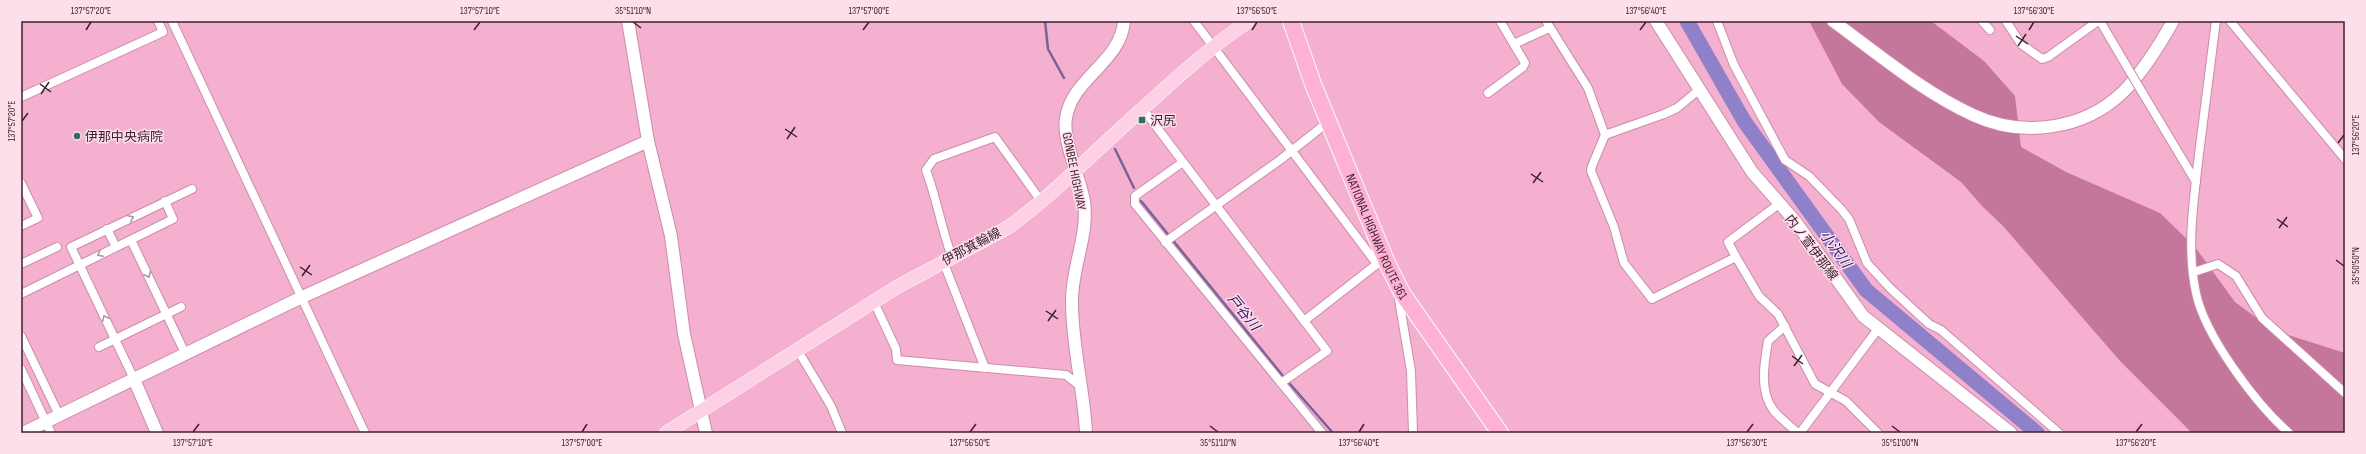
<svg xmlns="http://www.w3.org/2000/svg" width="2366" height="454" viewBox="0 0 2366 454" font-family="'Sofia Sans Condensed','Noto Sans JP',sans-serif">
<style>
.forest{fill:#c5769b}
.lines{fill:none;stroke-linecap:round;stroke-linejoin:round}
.stream{stroke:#75649b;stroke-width:2.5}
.river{stroke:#8e81ca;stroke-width:15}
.street-casing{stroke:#ce8aa9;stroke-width:10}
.secondary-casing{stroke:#ce8aa9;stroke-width:14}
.primary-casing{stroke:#fff;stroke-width:14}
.highway-casing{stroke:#fff;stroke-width:18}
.street{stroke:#fff;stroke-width:8}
.secondary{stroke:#fff;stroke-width:12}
.primary{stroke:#fed0e5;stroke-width:13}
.highway{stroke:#feb1d3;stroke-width:16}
.street-bridge-casing{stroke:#ce8aa9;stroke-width:10;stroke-linecap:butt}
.street-bridge{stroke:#fff;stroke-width:8}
.oneway{stroke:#a79ca1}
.ticks{fill:none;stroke:#3c222e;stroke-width:1.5}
.poi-dot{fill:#31705d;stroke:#fddfeb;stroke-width:1.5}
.labels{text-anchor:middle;stroke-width:3;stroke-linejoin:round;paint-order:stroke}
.poi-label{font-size:13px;fill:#3c222e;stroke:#fddfeb;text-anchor:start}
.street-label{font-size:13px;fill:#3c222e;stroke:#fddfeb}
.water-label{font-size:14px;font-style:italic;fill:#32146b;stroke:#fddfeb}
.neatline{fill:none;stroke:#3c222e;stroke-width:1.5}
.ticks-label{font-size:10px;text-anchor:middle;fill:#3c222e}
</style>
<rect width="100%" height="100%" fill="#f6b0cf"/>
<polygon class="forest" points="1809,21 1931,21 1984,61 2015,96 2021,147 2066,172 2160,213 2195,247 2235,302 2273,330 2345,353 2345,433 2192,433 2120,361 2003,226 1982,206 1961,182 1879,122 1842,84"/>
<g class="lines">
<g class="stream">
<polyline points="1045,21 1048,49 1064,78"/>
<polyline points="1115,149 1134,188"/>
<polyline points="1141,201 1283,376 1333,433"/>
</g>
<polyline class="river" points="1687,21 1744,121 1866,290 2037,433"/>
<defs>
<g id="street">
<polyline points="172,21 365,433"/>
<polyline points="1194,21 1377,264 1304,321"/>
<polyline points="1546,21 1588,88 1605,135"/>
<polyline points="1717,21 1734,65 1785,160 1809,176 1841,209 1849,219 1867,263 1890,288 1929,324 1941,330 2059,433"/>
<polyline points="1982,21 1990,30"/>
<polyline points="2006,21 2021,44 2042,59 2048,57 2098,21"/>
<polyline points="2100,21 2123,60"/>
<path d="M2216,21C2210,65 2205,109 2199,154C2194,199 2186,247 2196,293C2205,336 2256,404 2289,433"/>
<polyline points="2230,21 2345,159"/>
<polyline points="1514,44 1549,28"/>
<polyline points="1700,89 1677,108 1664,114 1605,135 1592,166 1591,171 1614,227 1624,263 1652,299 1736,257 1759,296 1778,314 1815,384 1846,401 1878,433"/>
<polyline points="2142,92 2196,182"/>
<polyline points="1488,93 1523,67 1525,63 1500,21"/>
<polyline points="21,97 163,32 158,21"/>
<polyline points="1143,109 1183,162 1135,196 1135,204 1322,433"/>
<polyline points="1183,162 1327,351 1281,383"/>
<polyline points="21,183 38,218 21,226"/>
<polyline points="107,229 116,247"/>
<polyline points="131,240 185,353"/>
<polyline points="1165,242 1280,160 1328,122"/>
<path d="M952,257C941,228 937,199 926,170L934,159L995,137L1041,201"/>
<polyline points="1736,257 1728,242 1779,204"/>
<polyline points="943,261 985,368"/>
<polyline points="21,264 57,247"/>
<polyline points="2194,272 2218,264 2236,276 2262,318 2345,393"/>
<polyline points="1402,293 1399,300 1411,371 1413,433"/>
<polyline points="21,294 173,219 165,201"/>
<polyline points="874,302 896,349 897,360 1066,375 1080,386"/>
<path d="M1785,326L1768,341C1764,364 1759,392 1774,411C1781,419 1790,426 1798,433"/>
<polyline points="21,336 59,415"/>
<polyline points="99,347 181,307"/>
<polyline points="797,349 831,406 842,433"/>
<polyline points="21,369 51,433"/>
<polyline points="134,379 71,247 192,189"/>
<polyline points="1800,433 1878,329"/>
</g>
<g id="secondary">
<polyline points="628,21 648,141 671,236 684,334 706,433"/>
<polyline points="1656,21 1752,172 1795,221 1863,316 2011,433"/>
<path d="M1833,21C1878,54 1923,92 1973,115C2022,138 2084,130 2123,92C2143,72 2159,46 2173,21"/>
<polyline points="134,379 157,433"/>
<polyline points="23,433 300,298 648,141"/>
<path d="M1086,433C1084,390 1072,346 1072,303C1071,268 1089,236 1084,201C1080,178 1062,140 1066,118C1072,78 1121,62 1124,21"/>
</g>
<path id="primary" d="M666,433L897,287L1007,228C1047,200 1081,165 1117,132C1159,94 1201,53 1249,21"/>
<g id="highway">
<path id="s1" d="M1291,21L1313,84L1387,263L1402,293L1500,433"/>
</g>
</defs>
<use href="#street" class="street-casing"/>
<use href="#secondary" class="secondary-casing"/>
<use href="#primary" class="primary-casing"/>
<use href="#highway" class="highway-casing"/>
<use href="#street" class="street"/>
<use href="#secondary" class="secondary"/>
<use href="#primary" class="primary"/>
<use href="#highway" class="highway"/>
<defs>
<polyline id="street-bridge" points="2123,60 2142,92"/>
</defs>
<use href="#street-bridge" class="street-bridge-casing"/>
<use href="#street-bridge" class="street-bridge"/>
</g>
<defs><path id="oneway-chevron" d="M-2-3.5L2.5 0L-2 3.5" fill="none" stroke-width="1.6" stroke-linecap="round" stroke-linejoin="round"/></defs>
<g class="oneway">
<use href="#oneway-chevron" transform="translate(131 218) rotate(-26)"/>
<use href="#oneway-chevron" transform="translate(100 254) rotate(154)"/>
<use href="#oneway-chevron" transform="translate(148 275) rotate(65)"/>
<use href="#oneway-chevron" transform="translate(105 318) rotate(-115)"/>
</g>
<path class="ticks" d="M633,22L641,28M86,30L91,22M474,30L480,22M863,30L869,22M1252,30L1257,22M1640,30L1646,22M2029,30L2034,22M2016,36L2028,44M2018,46L2026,34M40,84L51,92M41,94L49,82M22,121L28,113M785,129L797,137M787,139L795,127M2338,143L2344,135M1531,174L1543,182M1533,183L1541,172M2277,219L2288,227M2279,228L2287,217M2336,260L2344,266M300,267L312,275M302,276L310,265M1046,311L1058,319M1048,321L1056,310M1792,356L1803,364M1794,366L1802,355M1210,426L1218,432M1892,426L1900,432M193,432L199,424M582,432L587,424M970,432L976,424M1359,432L1364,424M1747,432L1753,424M2136,432L2142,424"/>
<g class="poi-dot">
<rect x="1138" y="116" width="8" height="8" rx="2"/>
<circle cx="77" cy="136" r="4"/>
</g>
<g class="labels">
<g class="poi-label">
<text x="1150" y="125">沢尻</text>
<text x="85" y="141">伊那中央病院</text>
</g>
<g class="street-label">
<text transform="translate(1075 171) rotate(79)" y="5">GONBEE HIGHWAY</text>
<text dy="5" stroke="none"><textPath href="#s1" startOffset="232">NATIONAL HIGHWAY ROUTE 361</textPath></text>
<text transform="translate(971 246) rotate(-28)" y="5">伊那箕輪線</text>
<text transform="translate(1812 247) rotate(53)" y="5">内ノ萱伊那線</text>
</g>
<g class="water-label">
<text transform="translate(1836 249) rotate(54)" y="5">小沢川</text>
<text transform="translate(1244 312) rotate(51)" y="5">戸谷川</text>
</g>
</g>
<rect width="2366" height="454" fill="none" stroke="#fddfeb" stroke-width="44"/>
<rect x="22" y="22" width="2322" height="410" class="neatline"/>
<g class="ticks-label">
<text x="91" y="14">137°57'20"E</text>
<text x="480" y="14">137°57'10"E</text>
<text x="633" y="14">35°51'10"N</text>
<text x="869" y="14">137°57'00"E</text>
<text x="1257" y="14">137°56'50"E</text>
<text x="1646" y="14">137°56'40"E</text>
<text x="2034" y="14">137°56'30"E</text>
<text transform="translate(11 121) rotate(-90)" y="4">137°57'20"E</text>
<text transform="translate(2355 135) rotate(-90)" y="4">137°56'20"E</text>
<text transform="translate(2355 266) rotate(-90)" y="4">35°50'50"N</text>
<text x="193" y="446">137°57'10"E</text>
<text x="582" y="446">137°57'00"E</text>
<text x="970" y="446">137°56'50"E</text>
<text x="1218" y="446">35°51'10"N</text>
<text x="1359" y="446">137°56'40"E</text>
<text x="1747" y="446">137°56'30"E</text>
<text x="1900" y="446">35°51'00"N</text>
<text x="2136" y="446">137°56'20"E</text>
</g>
</svg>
